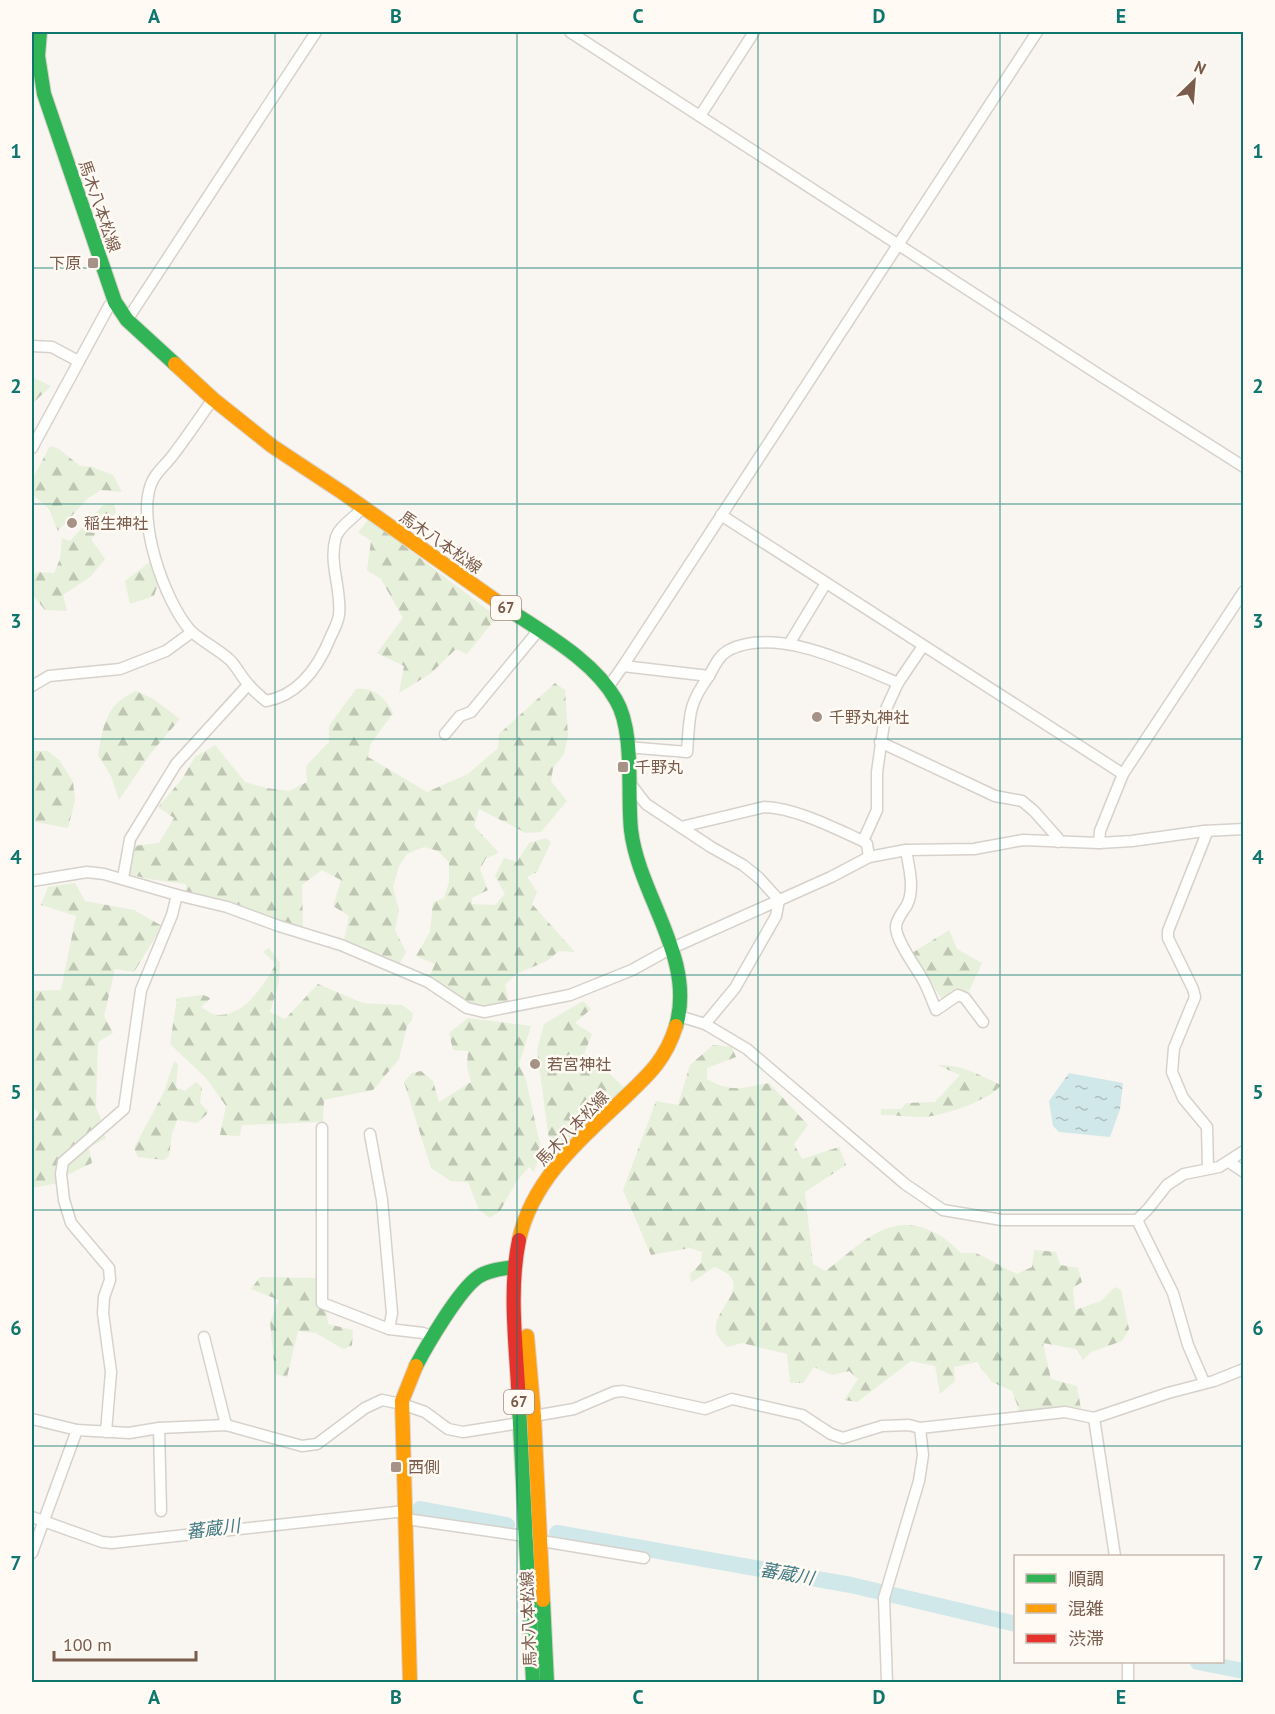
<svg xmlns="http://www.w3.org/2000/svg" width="1275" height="1714" viewBox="0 0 1275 1714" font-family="'PT Sans','Noto Sans JP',sans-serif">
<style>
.forest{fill:url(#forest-firs)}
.water{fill:url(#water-ripples)}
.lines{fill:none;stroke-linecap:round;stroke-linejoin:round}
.river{stroke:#d0e8ea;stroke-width:16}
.street-casing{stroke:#d7d1cb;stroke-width:13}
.fast-casing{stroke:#d9d2cb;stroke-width:16}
.slow-casing{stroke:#d9d2cb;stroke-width:16}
.jam-casing{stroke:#d9d2cb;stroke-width:16}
.street{stroke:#fefefd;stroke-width:10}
.fast{stroke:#30b455;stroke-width:14}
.slow{stroke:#ff9f0a;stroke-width:14}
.jam{stroke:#e5322d;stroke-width:14}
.grid{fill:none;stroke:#0f766e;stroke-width:1.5;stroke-opacity:0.55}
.poi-dot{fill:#a69286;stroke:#fffaf3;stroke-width:2}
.labels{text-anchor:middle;stroke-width:5;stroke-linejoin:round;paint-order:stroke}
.shield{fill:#fffaf3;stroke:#a28b7f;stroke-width:1.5}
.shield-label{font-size:15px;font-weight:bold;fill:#7a5c4d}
.street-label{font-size:16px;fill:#7a5c4d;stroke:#fffaf3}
.poi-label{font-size:16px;fill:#7a5c4d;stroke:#fffaf3;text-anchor:start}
.water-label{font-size:18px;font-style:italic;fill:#437c86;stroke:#fffaf3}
.neatline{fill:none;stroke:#0f766e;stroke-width:2}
.grid-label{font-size:20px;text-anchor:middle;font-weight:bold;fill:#0f766e}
</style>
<defs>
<pattern id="forest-firs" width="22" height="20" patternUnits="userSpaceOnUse" patternTransform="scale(1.5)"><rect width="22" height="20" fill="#e7f0db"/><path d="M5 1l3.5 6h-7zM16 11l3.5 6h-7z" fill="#c0c6b4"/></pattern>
<pattern id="water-ripples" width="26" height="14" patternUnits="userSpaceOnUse" patternTransform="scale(1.5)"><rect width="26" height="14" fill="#d0e8ea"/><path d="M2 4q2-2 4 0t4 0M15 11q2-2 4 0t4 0" fill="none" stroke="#aebfc0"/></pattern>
</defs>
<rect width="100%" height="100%" fill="#f9f5f0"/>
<g class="forest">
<polygon points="32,377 51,386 32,404"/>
<polygon points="50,446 59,449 80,466 92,467 113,475 122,492 101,490 88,498 58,531 49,509 32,494 32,480"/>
<polygon points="114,504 116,512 91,539 105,559 90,577 63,595 67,611 45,610 32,594 32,576 37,572 54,573 60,559 62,538 70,541 103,505"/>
<polygon points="369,519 497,617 467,654 456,649 430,674 399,693 404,666 377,653 403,618 381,579 367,570 371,541 358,532"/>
<polygon points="151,561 159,581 154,596 130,604 125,581"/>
<path d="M555,683L565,690L568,736L564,754L553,768L551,781L567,801L541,832L526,833L479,809L474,826L499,853L486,858L480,869L488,890L472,898V904L495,905L505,894L495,876L504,858L517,862L529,843L546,838L551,842L537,872L527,877L537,892L532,904L575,952L559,951L547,961L516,974L505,985L509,1003L485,1008L467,1004L428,980L435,964L416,956L430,932L433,902L444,898L449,882V862L438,851L424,847L407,854L399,866L393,887L399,910L395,930L406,952L400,963L344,940L349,916L333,906L341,880L322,870L302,885L303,929L249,910L186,893V884L148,879L129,874L134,846L159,843L174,818L158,807L182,779L195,757L215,745L245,782L266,788L289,791L307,782L306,766L329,742V726L356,689C374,687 385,697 393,713L370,745L368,757L427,792L468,774L498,748L499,734Z"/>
<path d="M136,691L153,699L180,719L150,754L119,800L111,776L98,755C104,724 105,705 136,691Z"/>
<polygon points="32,751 48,751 60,761 73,782 75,800 68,828 35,822 32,805"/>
<polygon points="75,883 85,901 134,910 162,926 134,972 115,969 104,1016 113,1033 98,1042 96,1107 103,1124 60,1161 58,1183 32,1188 32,1122 38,1116 37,1111 32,1105 32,991 61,990 76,916 41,905 48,887"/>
<polygon points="949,930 957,949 982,963 969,991 943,1001 912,953"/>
<path d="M269,948L280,963L279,981L270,1012L285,1019L318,984L363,1003L402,1005L413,1013L412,1020L407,1026L399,1059L373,1090L324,1100L323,1122L242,1125L240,1136L220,1135L226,1106L206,1078L170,1044L177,998L203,995L211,998L201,1007C206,1010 212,1015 218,1015C246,1016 263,985 276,964L263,952Z"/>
<polygon points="583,1001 591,1009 575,1023 592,1034 584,1054 597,1061 624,1088 561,1149 549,1140 537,1050 544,1024"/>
<polygon points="468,1018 531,1026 519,1064 526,1080 540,1144 538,1160 534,1172 529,1167 516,1182 500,1211 490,1218 479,1210 468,1182 451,1181 431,1168 404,1082 412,1073 421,1071 433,1081 439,1102 471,1082 467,1066 468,1051 453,1050 449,1033"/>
<path d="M713,1045L732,1047L736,1057L707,1068V1079C730,1093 744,1088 769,1083L808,1125L794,1144L802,1159L839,1147L846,1165L805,1192L813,1264L826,1271C860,1245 890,1209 935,1233C945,1237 953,1246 961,1253H976L1017,1274L1032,1267L1034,1250L1056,1252L1060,1265L1078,1268L1082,1282L1073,1288L1075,1310L1101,1301L1115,1287L1121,1290L1129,1329L1122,1341L1091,1352L1083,1360L1076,1349L1043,1343L1051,1379L1077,1386L1081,1409L1057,1407L1020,1412L1012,1391L992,1382L977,1362L954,1367L955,1381L940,1394L935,1366L911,1361L857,1402L844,1400L858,1379L849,1371L832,1375L814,1367L803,1383H790L787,1354L742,1343L727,1347C723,1342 717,1337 716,1331C712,1308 759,1283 714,1267L691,1283L690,1274L701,1263L702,1252L690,1248L651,1255L623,1190L656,1101L678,1105L690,1065Z"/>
<polygon points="174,1061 178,1064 176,1087 185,1091 196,1082 202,1087 200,1103 209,1112 197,1123 177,1120 172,1133 169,1156 164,1160 138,1157 134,1148 164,1092"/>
<path d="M937,1065C961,1064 980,1075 1001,1085C991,1100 942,1116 924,1117C910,1117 895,1115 881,1115V1109H901L906,1103L935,1102L960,1075Z"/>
<polygon points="102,1131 106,1138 89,1148 92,1163 67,1175 65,1163"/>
<polygon points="260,1277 317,1278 326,1308 328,1324 353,1330 352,1346 343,1349 316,1333 298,1331 287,1377 275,1374 270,1322 279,1300 251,1289"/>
</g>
<polygon class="water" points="1069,1073 1123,1083 1120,1109 1110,1137 1059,1132 1053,1126 1049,1101"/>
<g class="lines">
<g class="river">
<polyline points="420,1509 507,1525"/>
<polyline points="557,1533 851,1585 1016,1624"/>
<polyline points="1198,1662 1244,1671"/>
</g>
<defs>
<g id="street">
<polyline points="570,32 1101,376 1244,467"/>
<polyline points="700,116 754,32"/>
<polyline points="127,320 316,32"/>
<polyline points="32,346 52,347 78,361"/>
<path d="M213,399C200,417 187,437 173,455C166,465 156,471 151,484C137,521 164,600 190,630C198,639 218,649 230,660C237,667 242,678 249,685C254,691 260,696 266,701C300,695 319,666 331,636C334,630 338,622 339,615C342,589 328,563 336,537C340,525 355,518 363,507"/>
<polyline points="32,448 109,306 115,302"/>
<polyline points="721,515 1123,774"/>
<polyline points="789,644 826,583"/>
<path d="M623,666L709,676C714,667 719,655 729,650C777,626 852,664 898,683"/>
<polyline points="32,686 49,676 120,669 166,651 192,632"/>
<polyline points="609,686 623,666 1037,32"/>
<polyline points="445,734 460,716 471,712 538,631"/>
<polyline points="880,742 995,796 1022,801 1034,811 1058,838 1058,842"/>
<path d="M627,747L687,752C690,716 687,706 709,676"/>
<polyline points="629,782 646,804 711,847 743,865 759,878 779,900 776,916 735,988 705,1024"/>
<path d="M681,827L764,807C796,808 834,828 863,841L867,844L869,857"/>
<polyline points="1206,831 1206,835 1168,931 1168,938 1193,989 1195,997 1174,1048 1172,1072 1183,1098 1207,1127 1208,1168"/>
<polyline points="863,841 877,810 877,772 886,709 898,683 923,646"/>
<polyline points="1099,843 1100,831 1123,774 1244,591"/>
<path d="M906,850C909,868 915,889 907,905C903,912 897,918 896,926C895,940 916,967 923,980C928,989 932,1000 936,1010L958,995L965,998L983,1022"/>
<polyline points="123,878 130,839 176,764 248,685"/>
<polyline points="32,881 87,872 104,874 177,895 227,907 279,926 341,945 428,982 467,1008 484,1012 570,995 632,970 670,949 831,877 869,857 906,850 974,849 1023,840 1099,843 1132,841 1204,831 1244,829"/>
<polyline points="679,1016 705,1024 747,1049 905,1184 943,1210 1002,1220 1137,1220"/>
<polyline points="322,1128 322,1303 389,1329 423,1333 433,1337"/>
<polyline points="370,1134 382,1200 392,1313 389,1329"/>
<polyline points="1229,1162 1244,1172"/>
<polyline points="204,1337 226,1425"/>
<polyline points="1204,1382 1188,1345 1173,1293 1137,1220 1148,1209 1167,1185 1184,1174 1219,1167 1244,1151"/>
<polyline points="534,1416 574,1409 614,1392 623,1391 705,1409 732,1399 802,1415 831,1434 843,1438 882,1426 909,1425 920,1428 1065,1412 1094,1418 1168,1393 1214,1381 1244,1369"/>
<polyline points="1094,1418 1115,1556"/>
<polyline points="32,1419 77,1430 129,1433 159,1428 226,1425 302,1446 317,1444 365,1408 382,1400 402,1404 425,1412 448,1429 463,1432 520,1423"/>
<polyline points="159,1428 161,1511"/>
<polyline points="106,1432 111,1372 103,1313 104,1297 110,1280 109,1268 71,1223 64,1200 61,1174 63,1162 124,1109 141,990 172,915 177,895"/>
<polyline points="32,1517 102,1542 112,1543 405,1511"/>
<polyline points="406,1519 524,1536 542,1541 644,1558"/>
<polyline points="32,1553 77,1430"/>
<polyline points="1128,1662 1128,1682"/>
<polyline points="887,1682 884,1598 919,1481 923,1455 920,1428"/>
</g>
<g id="fast">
<polyline points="40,32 38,56 44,94 115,302 127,320 175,364"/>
<path d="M502,605C541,632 593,659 616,700C635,732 627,792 631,830C639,896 696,958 676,1026"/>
<path d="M416,1366C427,1345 459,1290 478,1277C488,1270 502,1269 514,1267"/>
<polyline points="519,1405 533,1682"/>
<polyline points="543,1600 547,1682"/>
</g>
<g id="slow">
<polyline points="175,364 213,399 272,446 343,493 502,605"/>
<path d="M519,1240C532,1181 578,1141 620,1102C646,1077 665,1062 676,1026"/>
<polyline points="527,1336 534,1416 543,1600"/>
<polyline points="410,1682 402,1401 416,1366"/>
</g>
<path id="jam" d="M519,1405C517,1352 508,1293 519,1240"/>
</defs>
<use href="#street" class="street-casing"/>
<use href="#fast" class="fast-casing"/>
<use href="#slow" class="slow-casing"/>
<use href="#jam" class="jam-casing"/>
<use href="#street" class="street"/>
<use href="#fast" class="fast"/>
<use href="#slow" class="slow"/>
<use href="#jam" class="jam"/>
</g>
<path class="grid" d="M275,32V1682M517,32V1682M758,32V1682M1000,32V1682M32,268H1244M32,504H1244M32,739H1244M32,975H1244M32,1210H1244M32,1446H1244"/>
<g class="poi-dot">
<rect x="87" y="257" width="12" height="12" rx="3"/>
<circle cx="72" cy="523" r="6"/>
<circle cx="817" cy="717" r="6"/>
<rect x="617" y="761" width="12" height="12" rx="3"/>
<circle cx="535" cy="1064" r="6"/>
<rect x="390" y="1461" width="12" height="12" rx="3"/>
</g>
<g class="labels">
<g class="shield">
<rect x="491" y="596" width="30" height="24" rx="4.5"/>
<rect x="504" y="1390" width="30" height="24" rx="4.5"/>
</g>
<g class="shield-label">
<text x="506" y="613">67</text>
<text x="519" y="1407">67</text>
</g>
<g class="street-label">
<text transform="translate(100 206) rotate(71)" y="6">馬木八本松線</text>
<text transform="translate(441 542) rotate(35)" y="6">馬木八本松線</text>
<text transform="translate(572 1128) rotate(-46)" y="6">馬木八本松線</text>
<text transform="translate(528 1619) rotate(-92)" y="6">馬木八本松線</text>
</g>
<g class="poi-label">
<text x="81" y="269" text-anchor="end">下原</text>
<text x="84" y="529">稲生神社</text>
<text x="829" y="723">千野丸神社</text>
<text x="635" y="773">千野丸</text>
<text x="547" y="1070">若宮神社</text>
<text x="408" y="1473">西側</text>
</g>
<g class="water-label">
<text transform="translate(213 1529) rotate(-7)" y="6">蕃蔵川</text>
<text transform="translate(787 1574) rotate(10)" y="6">蕃蔵川</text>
</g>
</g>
<rect width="1275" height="1714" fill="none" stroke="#fffaf3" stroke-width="66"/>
<rect x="1014" y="1555" width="210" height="108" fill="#fffaf3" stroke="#cabbb1" stroke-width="1.5"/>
<rect x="1026" y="1574" width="30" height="9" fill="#30b455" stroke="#cabbb1" stroke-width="1.5"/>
<text x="1068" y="1585" font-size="18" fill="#7a5c4d">順調</text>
<rect x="1026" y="1604" width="30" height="9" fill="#ff9f0a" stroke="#cabbb1" stroke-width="1.5"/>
<text x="1068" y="1615" font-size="18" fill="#7a5c4d">混雑</text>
<rect x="1026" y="1634" width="30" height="9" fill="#e5322d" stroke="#cabbb1" stroke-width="1.5"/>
<text x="1068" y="1645" font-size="18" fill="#7a5c4d">渋滞</text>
<g transform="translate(1194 81) rotate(25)" stroke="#fffaf3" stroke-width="4.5" paint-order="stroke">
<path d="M0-4.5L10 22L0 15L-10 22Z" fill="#7a5c4d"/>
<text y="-9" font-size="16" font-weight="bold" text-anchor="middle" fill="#7a5c4d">N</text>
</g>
<path d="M54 1651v9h142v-9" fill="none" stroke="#7a5c4d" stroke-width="3"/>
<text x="63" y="1651" font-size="18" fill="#7a5c4d" stroke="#fffaf3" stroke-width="4.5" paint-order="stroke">100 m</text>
<rect x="33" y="33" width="1209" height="1648" class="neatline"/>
<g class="grid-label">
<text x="154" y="23">A</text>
<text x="396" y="23">B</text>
<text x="638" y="23">C</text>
<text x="879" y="23">D</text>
<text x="1121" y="23">E</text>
<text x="16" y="158">1</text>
<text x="1258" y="158">1</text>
<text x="16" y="393">2</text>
<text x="1258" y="393">2</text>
<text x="16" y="628">3</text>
<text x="1258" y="628">3</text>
<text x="16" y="864">4</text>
<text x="1258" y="864">4</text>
<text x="16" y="1099">5</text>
<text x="1258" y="1099">5</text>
<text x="16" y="1335">6</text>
<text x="1258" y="1335">6</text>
<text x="16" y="1570">7</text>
<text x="1258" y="1570">7</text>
<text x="154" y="1704">A</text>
<text x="396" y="1704">B</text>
<text x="638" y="1704">C</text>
<text x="879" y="1704">D</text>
<text x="1121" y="1704">E</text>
</g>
</svg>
